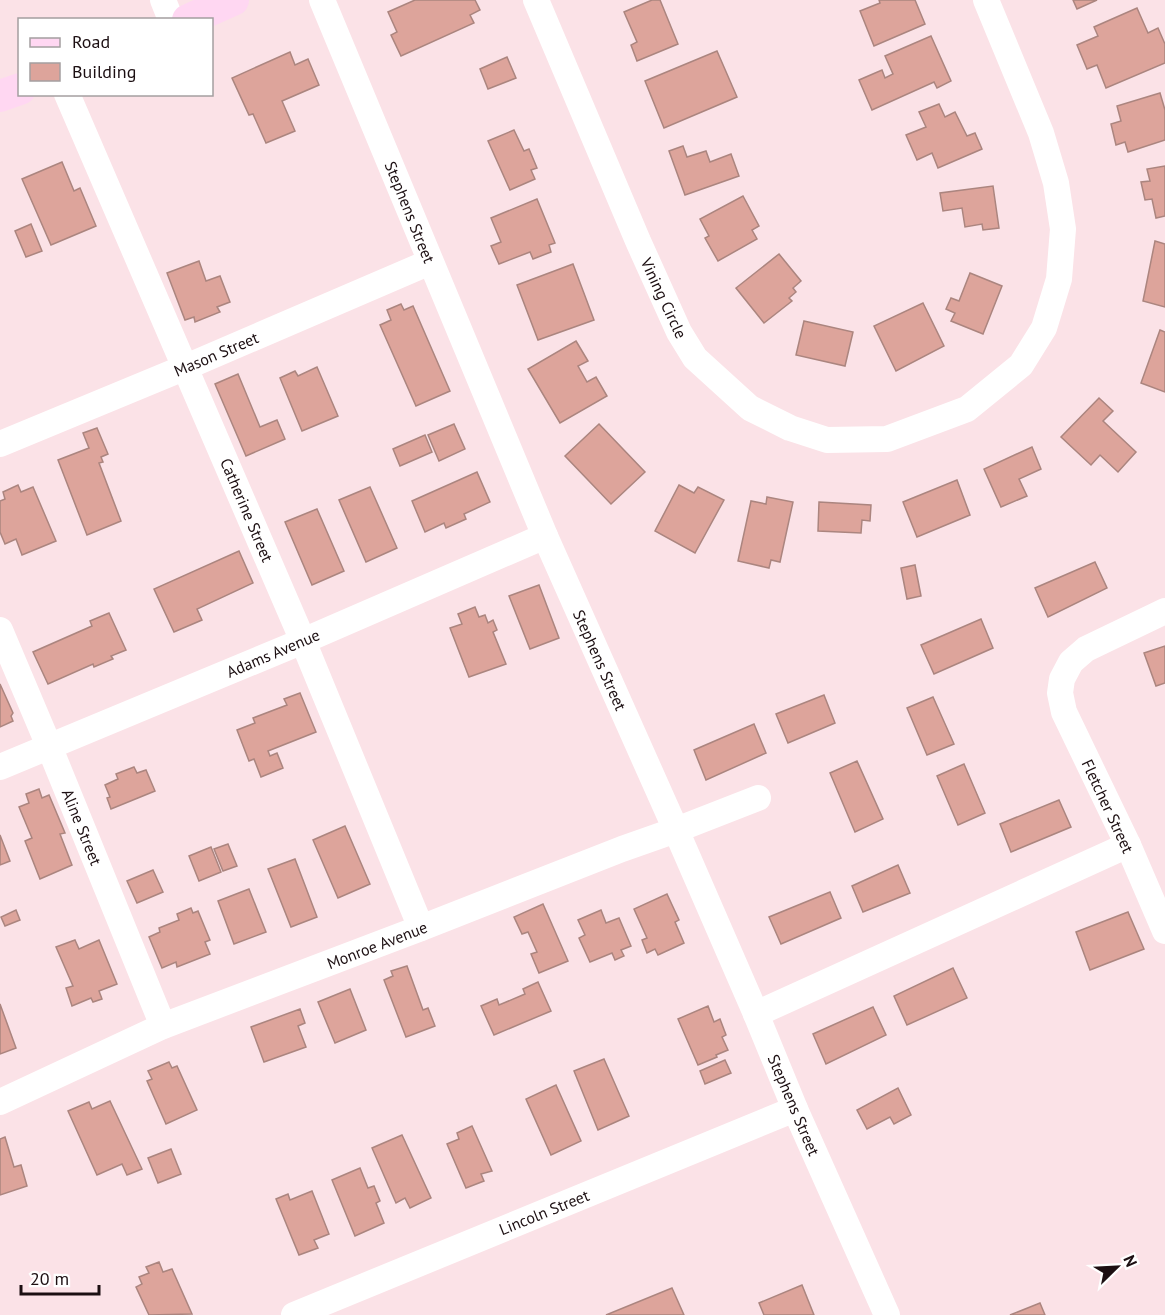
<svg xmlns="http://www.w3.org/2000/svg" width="1165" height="1315" viewBox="0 0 1165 1315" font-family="'PT Sans',sans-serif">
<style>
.building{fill:#dda49b;stroke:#ab857f;stroke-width:1.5}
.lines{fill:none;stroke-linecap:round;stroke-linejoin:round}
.minor{stroke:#fff;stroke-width:26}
.major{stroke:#ffd7f2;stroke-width:32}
.labels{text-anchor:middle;stroke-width:4.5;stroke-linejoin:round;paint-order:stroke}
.street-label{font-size:16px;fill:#1c0f12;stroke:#fff}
</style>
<rect width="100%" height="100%" fill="#fbe2e7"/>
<g class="building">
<polygon points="415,0 475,0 480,10 470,15 474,23 401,56 391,35 397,32 388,12"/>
<polygon points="652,0 660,0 678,44 637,61 631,45 637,42 624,12"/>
<polygon points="879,0 915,0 925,24 874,46 860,11 880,3"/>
<polygon points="1073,0 1097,0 1077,9"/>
<polygon points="1137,8 1148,33 1158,28 1165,44 1165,63 1106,88 1097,65 1087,69 1077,45 1098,36 1094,27"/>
<polygon points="931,36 951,81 937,88 934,82 872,110 859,80 882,70 885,78 893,74 885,56"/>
<polygon points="717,51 737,97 664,128 645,81"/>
<polygon points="290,52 295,65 308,59 319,85 282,101 295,131 266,143 253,114 249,115 232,78"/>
<polygon points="507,57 516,78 488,89 480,69"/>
<polygon points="1160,93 1165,110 1165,140 1128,152 1125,142 1116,145 1111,124 1121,121 1117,106"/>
<polygon points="939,104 945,117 955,112 967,136 975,133 982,149 938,168 932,153 917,160 906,135 926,127 919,112"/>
<polygon points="514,130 524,151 529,149 537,168 531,170 535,179 510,190 488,141"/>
<polygon points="683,146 687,157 706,151 710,162 731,154 739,176 685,195 669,151"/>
<polygon points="62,162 74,191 80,188 96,226 51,245 22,179"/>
<polygon points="1165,166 1165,216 1156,218 1152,199 1145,200 1141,182 1150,181 1147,169"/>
<polygon points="993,186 999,228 983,230 982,224 965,227 962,208 943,211 940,193"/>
<polygon points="743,196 759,226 752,230 757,239 718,261 705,238 709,236 700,219"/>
<polygon points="537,199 555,243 549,245 551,252 533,259 530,252 499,264 491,246 501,242 491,218"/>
<polygon points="31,224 42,251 26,257 15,231"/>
<polygon points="1155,241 1165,244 1165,307 1143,301"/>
<polygon points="779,254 801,281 793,288 796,292 789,298 792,301 764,323 736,288"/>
<polygon points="199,261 206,281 220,276 230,302 217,307 220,312 195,322 194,317 185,320 167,273"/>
<polygon points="573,264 594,320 538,340 517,285"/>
<polygon points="970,273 1002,286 983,334 951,321 955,313 946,309 951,298 959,301"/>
<polygon points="923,303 944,346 896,371 874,326"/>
<polygon points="401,304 404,310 413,306 450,391 416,406 380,325 391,320 387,310"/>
<polygon points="804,321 853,332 845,366 796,355"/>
<polygon points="1160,330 1165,332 1165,392 1141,383"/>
<polygon points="576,341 588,361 578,366 587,382 596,377 607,396 560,423 528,369"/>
<polygon points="317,367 338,416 302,431 280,378 295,371 298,376"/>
<polygon points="238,374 260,427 277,420 285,439 246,456 215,384"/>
<polygon points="1099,398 1113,411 1103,421 1136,452 1118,472 1100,455 1091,465 1061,437"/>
<polygon points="454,424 465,449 439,461 428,435"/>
<polygon points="599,424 645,472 611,504 565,456"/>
<polygon points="97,428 108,454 101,457 103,462 99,463 121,521 87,535 58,460 89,448 83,433"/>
<polygon points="425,435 432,452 400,466 393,449"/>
<polygon points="1032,447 1041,469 1019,479 1027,496 1001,507 984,469"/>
<polygon points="477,472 490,502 464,514 466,519 446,528 444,523 425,532 412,501"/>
<polygon points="957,480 970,515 917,537 903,502"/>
<polygon points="18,485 21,492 33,487 56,541 22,555 16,539 5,544 0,532 0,501 5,499 3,492"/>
<polygon points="679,485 694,493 698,487 724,500 695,553 655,531"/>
<polygon points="370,487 397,548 366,562 339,500"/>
<polygon points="767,497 793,502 780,562 771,560 769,568 738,561 751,501 766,504"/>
<polygon points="819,502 871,505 870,521 862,520 861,533 818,531"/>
<polygon points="317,509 344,571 312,585 285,522"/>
<polygon points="239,551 253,583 197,609 202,620 174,632 154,589"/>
<polygon points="1095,562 1107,588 1048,617 1035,588"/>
<polygon points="915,565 921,596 907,599 901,568"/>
<polygon points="539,585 559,638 530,649 509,596"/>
<polygon points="475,607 479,617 485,615 488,623 493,620 497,630 493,632 506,664 469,677 450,628 462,624 458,614"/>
<polygon points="109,613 126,650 111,656 113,659 94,667 93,664 48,684 33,652 92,626 90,621"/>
<polygon points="981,619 993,648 934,674 921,645"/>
<polygon points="1165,646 1165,683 1156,686 1144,653"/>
<polygon points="0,684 13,713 11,716 13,721 0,727"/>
<polygon points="300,693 316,732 268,751 270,756 277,753 283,768 261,777 254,759 249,761 237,730 255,723 253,718 287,705 284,699"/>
<polygon points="824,695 835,723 788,743 776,714"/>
<polygon points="933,697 954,744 927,755 907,708"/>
<polygon points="754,724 766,753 706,780 694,750"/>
<polygon points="857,761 883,819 855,832 830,773"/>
<polygon points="964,764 985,813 958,825 937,776"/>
<polygon points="134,767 137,773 146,770 155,791 111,809 107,798 110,797 105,785 118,779 116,774"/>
<polygon points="39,789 42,798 49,795 65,833 60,834 72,865 40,879 25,841 32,838 19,807 29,803 26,794"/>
<polygon points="1059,800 1071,827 1011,852 1000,824"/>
<polygon points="345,826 370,884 338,898 313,840"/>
<polygon points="0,835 10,861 0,865"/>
<polygon points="228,844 237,866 223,871 214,849"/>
<polygon points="211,847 221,872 199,881 189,856"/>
<polygon points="295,859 317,917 291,927 268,869"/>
<polygon points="898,865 910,893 863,912 852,886"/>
<polygon points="153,870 163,892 137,903 127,881"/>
<polygon points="249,889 266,932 234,944 218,901"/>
<polygon points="830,892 841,918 781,944 769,917"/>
<polygon points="667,894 679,920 675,922 684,943 658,955 655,949 647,953 642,940 647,938 634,909"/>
<polygon points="543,904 568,961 539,973 531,954 537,952 528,932 522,934 514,917"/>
<polygon points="191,908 193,913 198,911 210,940 205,942 210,954 177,967 176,962 162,968 149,937 160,932 159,928 179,920 177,914"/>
<polygon points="16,910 20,920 5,926 1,917"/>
<polygon points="601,910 606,923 619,918 631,946 621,950 624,956 615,960 612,953 590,962 579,938 585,935 578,920"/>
<polygon points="1128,912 1144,949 1090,970 1076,932"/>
<polygon points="75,940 79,949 99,940 117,984 99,991 102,999 93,1002 91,998 72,1006 66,988 73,986 56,947"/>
<polygon points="407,966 423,1010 428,1008 435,1026 406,1037 384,980 393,976 391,971"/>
<polygon points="953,968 967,998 907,1025 894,996"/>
<polygon points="538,982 551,1011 494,1035 481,1006 497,999 499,1005 525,994 523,989"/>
<polygon points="350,989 366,1030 335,1043 318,1002"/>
<polygon points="0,1004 16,1048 0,1054"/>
<polygon points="708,1006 714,1022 720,1019 726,1035 722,1037 728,1050 716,1055 717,1057 698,1065 678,1019"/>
<polygon points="873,1007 886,1035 826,1064 813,1034"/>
<polygon points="300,1009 305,1023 298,1026 306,1047 264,1062 251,1027"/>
<polygon points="604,1059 629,1116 598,1130 574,1071"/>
<polygon points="725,1060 731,1073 705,1084 700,1071"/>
<polygon points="169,1062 172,1068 177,1066 197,1110 166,1124 147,1081 152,1079 148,1071"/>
<polygon points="556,1085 581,1141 551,1155 526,1099"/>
<polygon points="898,1088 911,1115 894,1124 890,1117 867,1129 857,1110"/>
<polygon points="110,1101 142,1169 127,1175 122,1164 97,1175 68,1111 89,1102 92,1109"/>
<polygon points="472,1126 492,1171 481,1174 484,1181 466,1188 447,1144 459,1139 457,1133"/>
<polygon points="402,1135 431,1198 410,1208 405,1198 396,1203 372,1148"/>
<polygon points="5,1137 14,1167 21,1165 27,1186 0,1195 0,1139"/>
<polygon points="171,1149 181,1174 158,1183 148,1158"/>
<polygon points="360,1168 368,1188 374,1186 380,1201 376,1203 384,1223 355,1236 332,1180"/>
<polygon points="312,1191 329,1234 314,1240 318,1248 299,1255 276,1199 288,1194 290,1200"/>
<polygon points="159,1262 163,1272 172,1269 192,1314 149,1315 136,1287 142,1284 139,1277 149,1273 146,1267"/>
<polygon points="802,1285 814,1315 764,1315 759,1303"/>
<polygon points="672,1288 684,1315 606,1315"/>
<polygon points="1040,1303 1045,1315 1010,1315"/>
</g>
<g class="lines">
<g class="minor">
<polyline points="163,0 171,20"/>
<polyline points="322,0 545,536 676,830 756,1014 795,1109 887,1315"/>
<polyline points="536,0 638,241 679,332 695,358 750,408 790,428 827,440 887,439 967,409 1021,365 1044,328 1059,279 1063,229 1056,183 1041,133 986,0"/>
<polyline points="67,94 303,641 421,928"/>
<polyline points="0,444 186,367 430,262"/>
<polyline points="1165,611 1086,649 1071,662 1062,679 1060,693 1064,712 1128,845 1165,931"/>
<polyline points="0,630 49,746 163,1026"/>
<polyline points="0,767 303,641 545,536"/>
<polyline points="756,1014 1128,845"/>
<polyline points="0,1102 163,1026 421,928 622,849 676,830 758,798"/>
<polyline points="294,1315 795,1109"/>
</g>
<g class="major">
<polyline points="188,20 233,0"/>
<polyline points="0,96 20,89"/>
</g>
</g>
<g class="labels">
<g class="street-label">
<text transform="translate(410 212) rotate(68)" y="6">Stephens Street</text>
<text transform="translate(664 298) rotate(65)" y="6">Vining Circle</text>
<text transform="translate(216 354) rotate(-23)" y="6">Mason Street</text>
<text transform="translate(247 510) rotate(67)" y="6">Catherine Street</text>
<text transform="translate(273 653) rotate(-23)" y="6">Adams Avenue</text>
<text transform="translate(600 660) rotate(66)" y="6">Stephens Street</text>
<text transform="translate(1108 806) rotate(65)" y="6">Fletcher Street</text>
<text transform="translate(82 827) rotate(68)" y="6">Aline Street</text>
<text transform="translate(377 945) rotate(-21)" y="6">Monroe Avenue</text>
<text transform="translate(794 1105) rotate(67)" y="6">Stephens Street</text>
<text transform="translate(544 1212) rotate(-22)" y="6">Lincoln Street</text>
</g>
</g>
<rect x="18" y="18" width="195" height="78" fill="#ffffff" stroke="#a49fa0" stroke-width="1.5"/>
<rect x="30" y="38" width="30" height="9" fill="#ffd7f2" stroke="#a49fa0" stroke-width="1.5"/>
<text x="72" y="48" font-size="18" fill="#1c0f12">Road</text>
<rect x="30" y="63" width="30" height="18" fill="#dda49b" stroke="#a49fa0" stroke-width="1.5"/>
<text x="72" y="78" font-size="18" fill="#1c0f12">Building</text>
<g transform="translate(1117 1267) rotate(66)" stroke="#ffffff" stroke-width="4.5" paint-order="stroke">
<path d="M0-4.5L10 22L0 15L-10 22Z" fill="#1c0f12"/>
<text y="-9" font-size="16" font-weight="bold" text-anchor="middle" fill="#1c0f12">N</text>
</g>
<path d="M21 1285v9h78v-9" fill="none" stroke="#1c0f12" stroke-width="3"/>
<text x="30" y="1285" font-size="18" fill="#1c0f12" stroke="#ffffff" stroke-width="4.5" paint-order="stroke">20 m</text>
</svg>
